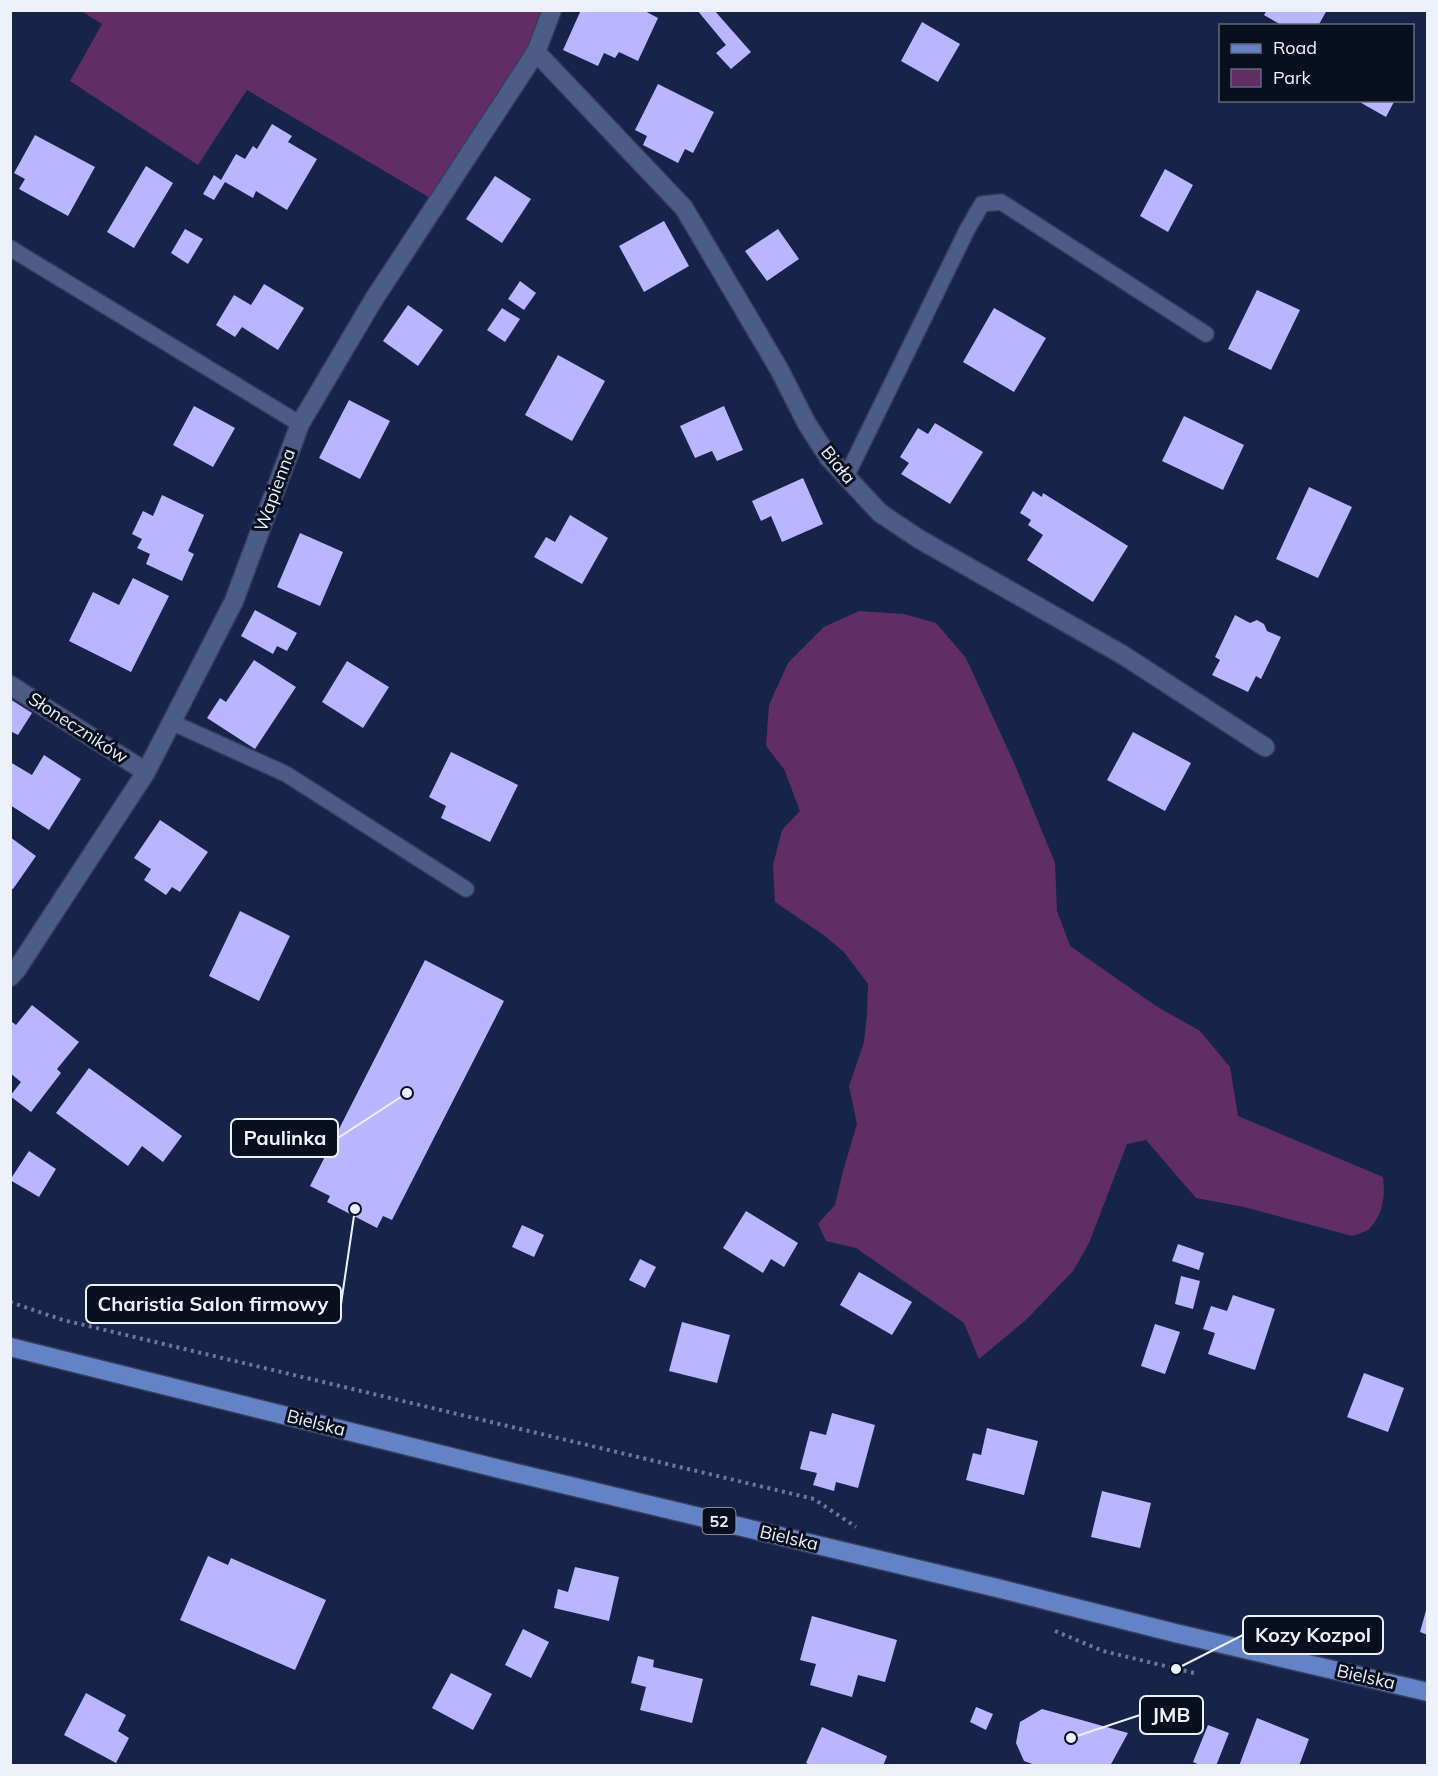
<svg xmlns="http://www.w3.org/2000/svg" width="1438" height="1776" viewBox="0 0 1438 1776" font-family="Mulish,sans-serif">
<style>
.green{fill:#612e63}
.building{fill:#b9b6ff}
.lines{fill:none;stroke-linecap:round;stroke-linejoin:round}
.service-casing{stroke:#363e5c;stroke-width:18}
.minor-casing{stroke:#363e5c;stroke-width:21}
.primary-casing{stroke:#363e5c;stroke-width:21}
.path{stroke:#6e7893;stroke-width:4;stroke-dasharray:3 4.5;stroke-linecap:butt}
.service{stroke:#4b5d87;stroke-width:15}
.minor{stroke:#4b5d87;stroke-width:18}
.primary{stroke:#6482c7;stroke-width:18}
.labels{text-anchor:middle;stroke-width:6;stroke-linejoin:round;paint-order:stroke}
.shield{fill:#080f1f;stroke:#a8adb9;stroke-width:1.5}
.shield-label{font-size:16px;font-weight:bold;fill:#ecf1fb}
.street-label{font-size:18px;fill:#ecf1fb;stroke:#080f1f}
.leader{fill:none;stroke:#ecf1fb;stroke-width:2}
.callout-dot{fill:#ecf1fb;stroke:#080f1f;stroke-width:2}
.callout{fill:#080f1f;stroke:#ecf1fb;stroke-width:2}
.callout-label{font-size:20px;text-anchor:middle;font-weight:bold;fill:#ecf1fb}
</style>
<rect width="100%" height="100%" fill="#16244a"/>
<g class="green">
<polygon points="81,11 552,11 437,202 247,90 198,165 70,81 102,24"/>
<path d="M859,611L904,614L936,623L966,658L1015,765L1055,863L1057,911L1070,946L1156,1006L1200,1031L1230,1067L1238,1116L1383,1177C1385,1195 1384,1213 1370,1228C1366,1232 1358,1234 1352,1236L1244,1207L1196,1198L1146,1140L1127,1144L1089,1243L1073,1271L1027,1319L979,1359L964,1323L856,1248L826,1241L818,1224L835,1205L843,1171L857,1124L849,1086L864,1042L867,1015L868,984L844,952L825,936L775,902L773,865L782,830L800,811L784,769L766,746L769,705L788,663L824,627Z"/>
</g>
<g class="building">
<polygon points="581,10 643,10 658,18 638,61 619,52 615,58 604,53 598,66 563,50"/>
<polygon points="697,10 714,10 751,52 731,69 716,53 726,45"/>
<polygon points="1267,10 1327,10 1318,26 1283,26 1264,15"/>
<polygon points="922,22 960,44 938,82 901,61"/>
<polygon points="658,84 714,112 693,153 685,149 678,163 643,145 647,136 635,130"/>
<polygon points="1356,100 1395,100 1386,117"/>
<polygon points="272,124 292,136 288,142 317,159 287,210 256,191 253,198 225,182 214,200 203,194 214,175 221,180 236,154 245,159 253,146 257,149"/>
<polygon points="35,135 95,167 68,216 19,189 25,179 14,173"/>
<polygon points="146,166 173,183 134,248 107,232"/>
<polygon points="1165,169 1193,185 1168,232 1140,216"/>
<polygon points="495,176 531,199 502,243 466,219"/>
<polygon points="664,221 689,266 644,292 619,246"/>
<polygon points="185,229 203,239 188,264 171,253"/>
<polygon points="778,229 799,259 767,281 745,251"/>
<polygon points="520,281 536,293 524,310 508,299"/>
<polygon points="264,284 304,308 278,350 242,327 235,337 216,325 234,295 251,305"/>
<polygon points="1257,290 1300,310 1271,370 1228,349"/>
<polygon points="408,305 443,330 418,366 383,341"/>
<polygon points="502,308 520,319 505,342 487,330"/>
<polygon points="994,308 1046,338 1014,392 963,362"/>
<polygon points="558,355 605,381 572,441 525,415"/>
<polygon points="349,400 390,421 360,479 319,458"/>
<polygon points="194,406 235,428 213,467 173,445"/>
<polygon points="724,406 743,450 717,461 712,451 695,458 680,426"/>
<polygon points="1184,416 1244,445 1223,490 1162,461"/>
<polygon points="935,423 983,452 950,504 901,474 909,463 900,457 918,428 928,434"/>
<polygon points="803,478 823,524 782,542 771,516 761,521 752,501"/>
<polygon points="1309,487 1352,507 1318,578 1276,559"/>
<polygon points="1033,491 1042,497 1043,493 1128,546 1093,602 1027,560 1043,535 1028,525 1031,520 1020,513"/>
<polygon points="162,495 204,515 188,551 194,554 182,581 146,564 150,554 137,548 142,539 132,534 143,511 153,516"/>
<polygon points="570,515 608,538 582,584 534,557 546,537 555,542"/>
<polygon points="300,533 343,552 320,606 277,587"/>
<polygon points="133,578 169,596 131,672 69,641 93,592 119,605"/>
<polygon points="255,610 297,633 287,651 277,646 273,654 241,636"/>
<polygon points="1235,615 1250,623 1257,620 1264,624 1267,631 1281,637 1261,679 1256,676 1248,692 1212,675 1220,660 1215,657"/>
<polygon points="254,660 296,687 255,749 207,718 220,698 226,702"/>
<polygon points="347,661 389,687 363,728 322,702"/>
<polygon points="10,699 32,713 18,735 10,731"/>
<polygon points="1133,732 1191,763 1165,811 1107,780"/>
<polygon points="451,752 518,785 490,842 441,818 446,806 429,797"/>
<polygon points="44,755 81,779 49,830 10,805 10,762 32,775"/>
<polygon points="160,820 208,852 180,892 172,887 166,895 144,880 151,869 134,858"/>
<polygon points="10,837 36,856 13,889 10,888"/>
<polygon points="240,911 290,936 259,1001 209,976"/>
<polygon points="425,960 504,1001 392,1220 383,1216 377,1228 327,1202 330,1196 310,1186"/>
<polygon points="32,1005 79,1042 57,1069 61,1073 31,1112 10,1096 21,1082 10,1073 10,1024 12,1022 16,1025"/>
<polygon points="89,1068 182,1136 163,1162 142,1146 128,1166 56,1113"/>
<polygon points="29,1151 56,1169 39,1197 10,1180"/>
<polygon points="746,1211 798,1243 784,1267 771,1259 763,1273 723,1248"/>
<polygon points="522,1225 544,1235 534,1257 512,1247"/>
<polygon points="1178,1244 1204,1253 1199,1270 1172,1261"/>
<polygon points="640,1259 656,1267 645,1288 629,1280"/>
<polygon points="859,1272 912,1302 892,1335 840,1305"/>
<polygon points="1181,1276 1200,1281 1193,1309 1175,1304"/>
<polygon points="1233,1295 1275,1309 1255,1370 1208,1354 1215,1333 1203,1329 1211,1306 1227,1311"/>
<polygon points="682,1322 730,1335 717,1383 669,1371"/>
<polygon points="1155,1324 1180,1332 1165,1374 1141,1366"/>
<polygon points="1364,1373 1404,1388 1388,1432 1347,1417"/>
<polygon points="832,1413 875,1425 858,1488 836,1482 834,1491 813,1485 817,1473 800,1469 810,1431 826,1435"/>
<polygon points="987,1428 1038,1441 1024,1495 966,1480 973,1453 981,1455"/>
<polygon points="1102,1491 1151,1503 1140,1548 1091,1537"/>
<polygon points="208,1556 228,1565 231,1558 326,1600 295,1670 180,1620"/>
<polygon points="575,1567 619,1577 609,1621 554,1608 558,1589 568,1592"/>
<polygon points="1427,1607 1428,1607 1428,1635 1420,1632"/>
<polygon points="812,1616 897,1640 885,1682 858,1675 852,1697 810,1685 816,1664 800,1660"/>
<polygon points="523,1629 549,1642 531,1678 505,1665"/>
<polygon points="638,1656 654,1660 653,1667 703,1679 692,1723 640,1710 646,1687 631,1683"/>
<polygon points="451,1673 492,1694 473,1730 432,1708"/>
<polygon points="86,1693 126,1715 118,1731 129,1738 116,1763 64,1735"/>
<polygon points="976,1707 993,1714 986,1730 970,1722"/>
<polygon points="1042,1709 1128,1733 1110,1766 1038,1766 1024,1761 1016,1743 1020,1722"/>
<polygon points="1257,1718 1309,1739 1299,1766 1239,1766"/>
<polygon points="1208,1725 1229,1733 1216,1766 1202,1766 1193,1762"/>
<polygon points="822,1727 887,1756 883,1766 812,1766 806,1763"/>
</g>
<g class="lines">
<defs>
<g id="service">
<polyline points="10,248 300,424"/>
<polyline points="846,477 967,230 982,204 1001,202 1206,334"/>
<polyline points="171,722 286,774 466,889"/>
</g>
<g id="minor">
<polyline points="536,52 684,208 779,369 807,424 829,458 880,513 919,539 1123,655 1265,747"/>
<polyline points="10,685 146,772"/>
<polyline points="10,977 17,969 146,772 234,601 300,424 374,299 536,52 552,10"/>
</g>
<polyline id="primary" points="10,1347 512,1472 993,1587 1175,1633 1428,1692"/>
</defs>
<use href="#service" class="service-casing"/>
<use href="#minor" class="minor-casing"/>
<use href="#primary" class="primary-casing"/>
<g class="path">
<polyline points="10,1302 63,1320 814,1499 856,1527"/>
<polyline points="1055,1631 1103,1651 1194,1673"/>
</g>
<use href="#service" class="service"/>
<use href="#minor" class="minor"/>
<use href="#primary" class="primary"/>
</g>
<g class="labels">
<rect class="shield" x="702.5" y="1508" width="33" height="26" rx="4.5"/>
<g class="shield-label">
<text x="719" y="1527">52</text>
</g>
<g class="street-label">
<text transform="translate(838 465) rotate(51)" y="6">Biała</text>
<text transform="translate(275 490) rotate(-70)" y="6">Wapienna</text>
<text transform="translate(78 728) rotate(33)" y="6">Słoneczników</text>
<text transform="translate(316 1423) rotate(14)" y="6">Bielska</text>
<text transform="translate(789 1538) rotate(13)" y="6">Bielska</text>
<text transform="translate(1366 1677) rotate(13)" y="6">Bielska</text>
</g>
</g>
<path class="leader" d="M407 1093L338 1138M355 1209L341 1304M1176 1669L1243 1635M1071 1738L1140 1715"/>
<g class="callout-dot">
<circle cx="407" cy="1093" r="6"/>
<circle cx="355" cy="1209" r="6"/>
<circle cx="1176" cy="1669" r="6"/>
<circle cx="1071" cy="1738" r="6"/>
</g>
<g class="callout">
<rect x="231" y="1119" width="107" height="38" rx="6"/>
<rect x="86" y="1285" width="255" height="38" rx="6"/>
<rect x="1243" y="1616" width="140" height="38" rx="6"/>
<rect x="1140" y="1696" width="63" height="38" rx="6"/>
</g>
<g class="callout-label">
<text x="285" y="1145">Paulinka</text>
<text x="213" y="1311">Charistia Salon firmowy</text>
<text x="1313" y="1642">Kozy Kozpol</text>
<text x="1171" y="1722">JMB</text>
</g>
<rect width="1438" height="1776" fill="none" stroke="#ecf1fb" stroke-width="24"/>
<rect x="1219" y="24" width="195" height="78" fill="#080f1f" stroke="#636977" stroke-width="1.5"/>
<rect x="1231" y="44" width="30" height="9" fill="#6482c7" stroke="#636977" stroke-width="1.5"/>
<text x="1273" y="54" font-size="18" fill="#ecf1fb">Road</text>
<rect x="1231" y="69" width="30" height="18" fill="#612e63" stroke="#636977" stroke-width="1.5"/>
<text x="1273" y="84" font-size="18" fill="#ecf1fb">Park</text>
</svg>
